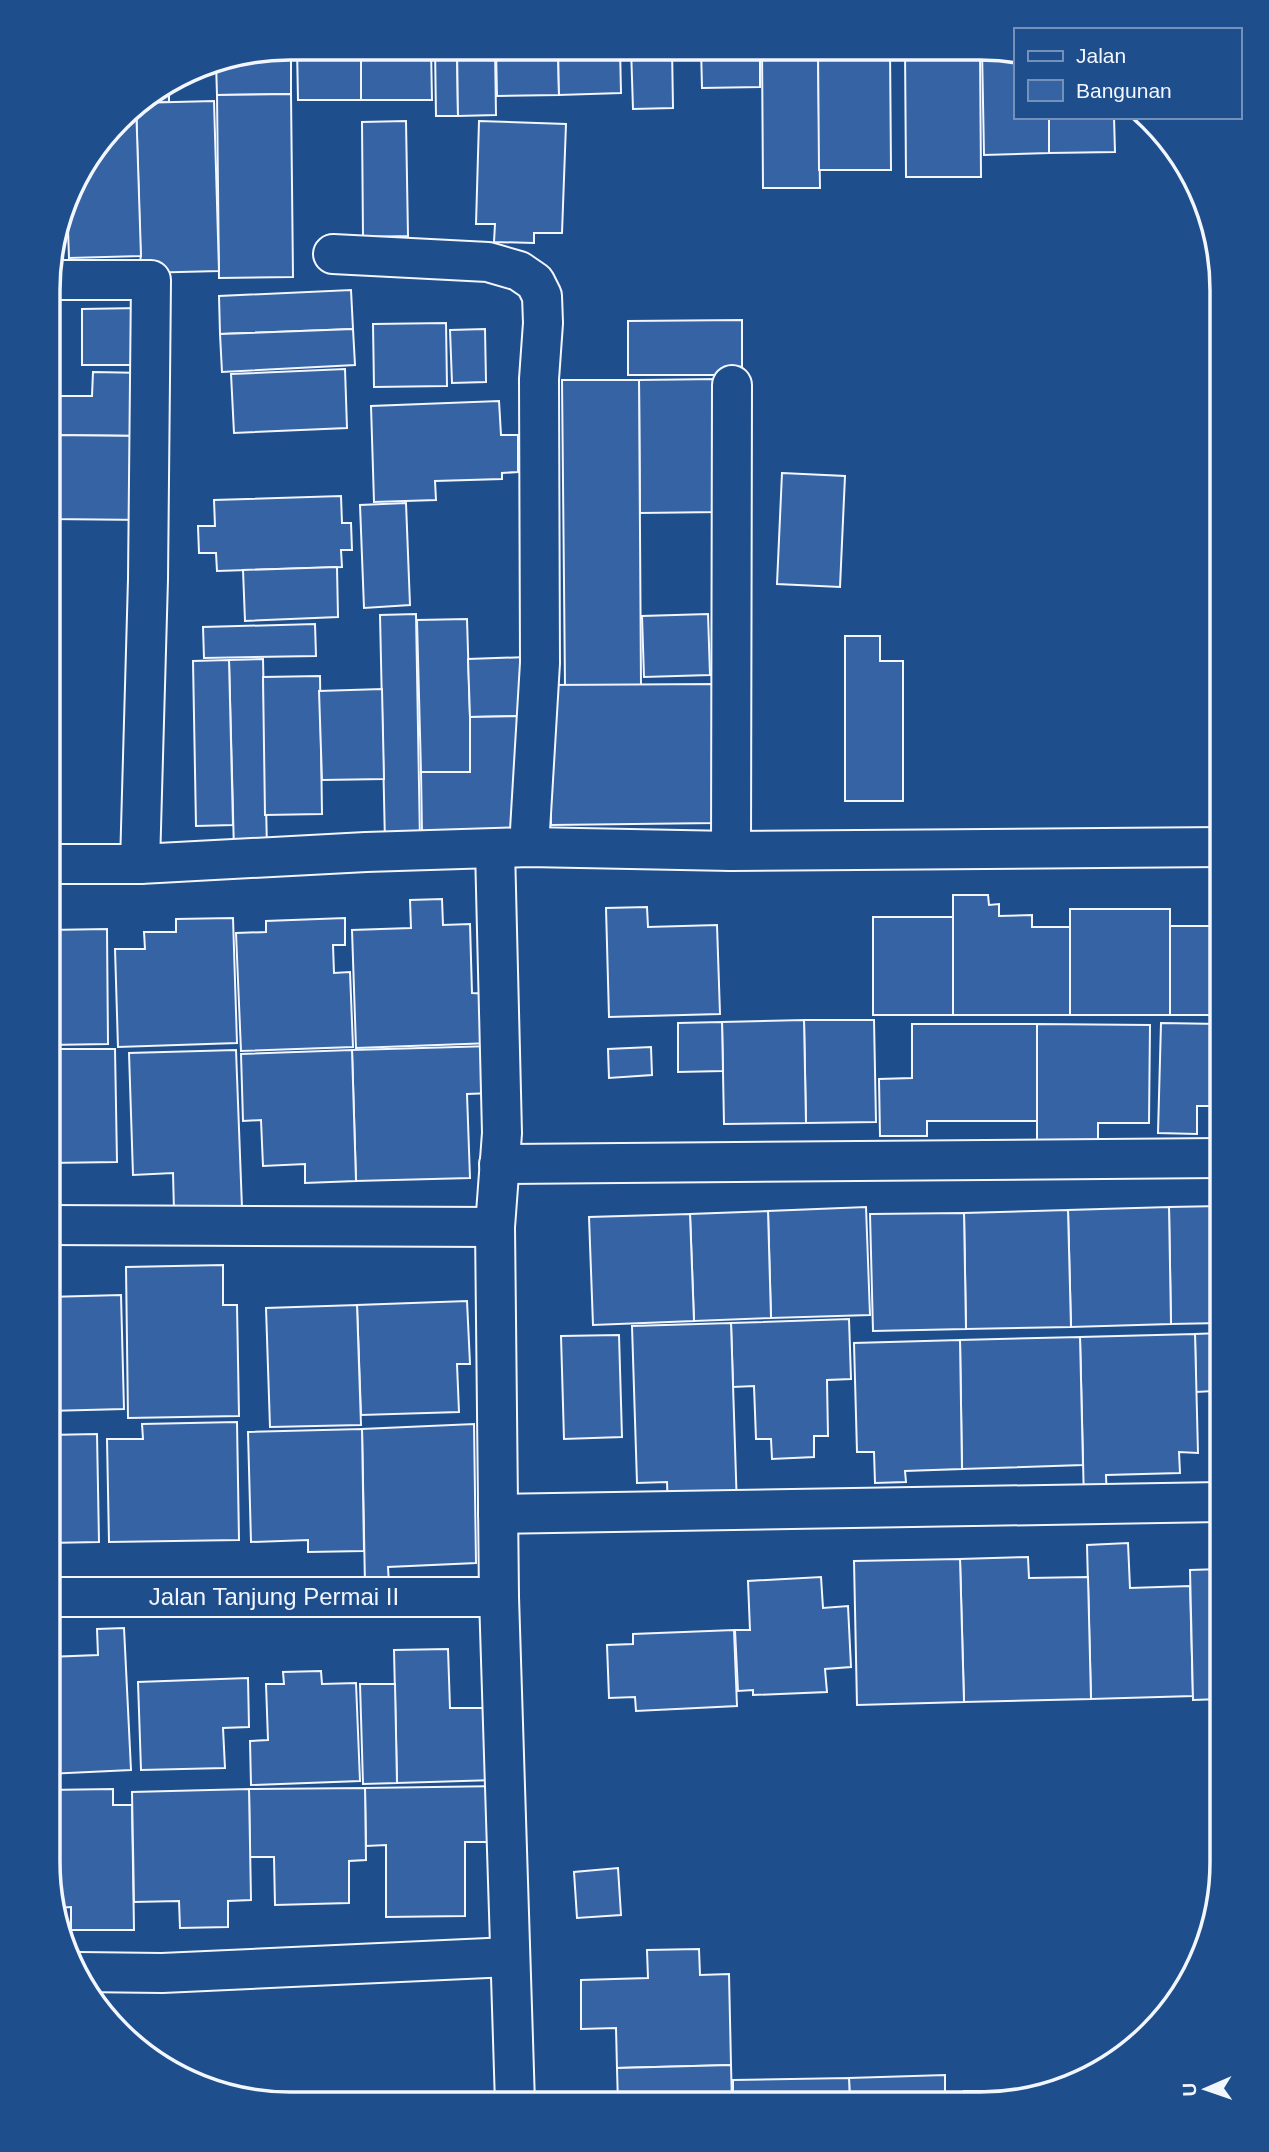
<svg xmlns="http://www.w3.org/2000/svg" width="1269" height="2152" viewBox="0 0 1269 2152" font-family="Arial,sans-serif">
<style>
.building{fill:#3563a3;stroke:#f2f6ff;stroke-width:2}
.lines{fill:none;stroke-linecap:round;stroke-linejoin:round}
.minor-casing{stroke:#f2f6ff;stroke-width:42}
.minor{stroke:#1f4e8c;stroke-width:38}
.labels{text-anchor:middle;stroke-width:5;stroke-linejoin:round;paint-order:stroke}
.street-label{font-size:24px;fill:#f2f6ff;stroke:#1f4e8c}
.rim{fill:none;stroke:#f2f6ff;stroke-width:3.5}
</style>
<rect width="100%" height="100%" fill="#1f4e8c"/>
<g class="building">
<polygon points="291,47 291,94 217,95 216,62"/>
<polygon points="297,47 361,47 361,100 298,100"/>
<polygon points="361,47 431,48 432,100 361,100"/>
<polygon points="435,48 457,48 458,116 436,116"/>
<polygon points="457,48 495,48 496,115 458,116"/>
<polygon points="496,48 558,48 559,95 497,96"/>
<polygon points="558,48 620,48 621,93 559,95"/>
<polygon points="631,48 672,48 673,108 633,109"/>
<polygon points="701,48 760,49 760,87 702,88"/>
<polygon points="762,49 818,49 820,188 763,188"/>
<polygon points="818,49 890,49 891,170 819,170"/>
<polygon points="905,49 980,49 981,177 906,177"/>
<polygon points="982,49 1015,51 1015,117 1049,117 1049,153 984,155"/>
<polygon points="169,83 169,102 136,103"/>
<polygon points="291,94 293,277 219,278 217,95"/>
<polygon points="214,101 219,271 141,273 136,103"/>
<polygon points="136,103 141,256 69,258 67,200 72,182 129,108"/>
<polygon points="1049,117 1114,117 1115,152 1049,153"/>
<polygon points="406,121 408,236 363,237 362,122"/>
<polygon points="479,121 566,124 562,233 534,233 534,243 494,242 495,224 476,224"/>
<polygon points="351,290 353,329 220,334 219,296"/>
<polygon points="140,308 140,365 82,365 82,309"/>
<polygon points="742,320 742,375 628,375 628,321"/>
<polygon points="446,323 447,386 374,387 373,324"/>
<polygon points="353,329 355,365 222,372 220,334"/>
<polygon points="485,329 486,382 452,383 450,330"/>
<polygon points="345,369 347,428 234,433 231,374"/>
<polygon points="93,372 146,373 145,436 49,435 49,396 92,396"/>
<polygon points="718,379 720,512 640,513 639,380"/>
<polygon points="562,380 639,380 641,685 565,685"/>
<polygon points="499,401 501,435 518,435 518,472 502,473 502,479 435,481 436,500 374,502 371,406"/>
<polygon points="49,435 145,436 145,520 49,519"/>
<polygon points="782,473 845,476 840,587 777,584"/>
<polygon points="341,496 342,523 351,523 352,550 341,550 342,567 217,571 216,553 199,553 198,526 215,526 214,500"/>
<polygon points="406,503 410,605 364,608 360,505"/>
<polygon points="337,567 338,617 245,621 243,570"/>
<polygon points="49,574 55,574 57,771 49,771"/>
<polygon points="416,614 420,842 385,843 380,615"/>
<polygon points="708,614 710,675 644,677 642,616"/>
<polygon points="467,619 470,717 470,772 421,772 417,620"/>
<polygon points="315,624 316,656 204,658 203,627"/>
<polygon points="845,636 880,636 880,661 903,661 903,801 845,801"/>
<polygon points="527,657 528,716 470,717 468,659"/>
<polygon points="263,659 267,850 234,851 229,660"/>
<polygon points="229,660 233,825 196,826 193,661"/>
<polygon points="320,676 322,814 265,815 263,677"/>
<polygon points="715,684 716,823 551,825 549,685"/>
<polygon points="382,689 384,779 322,780 319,691"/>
<polygon points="528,716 528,833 422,834 421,772 470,772 470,717"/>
<polygon points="1217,886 1222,886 1221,1015 1170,1015 1169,926 1217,926"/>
<polygon points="953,895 988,895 989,905 999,904 999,916 1032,915 1032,927 1070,927 1070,1015 953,1015"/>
<polygon points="442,899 443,925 470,924 472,993 491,994 492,1043 356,1048 352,930 411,928 410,900"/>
<polygon points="647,907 648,927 717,925 720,1014 609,1017 606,908"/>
<rect x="1070" y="909" width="100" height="106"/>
<rect x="873" y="917" width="80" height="98"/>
<polygon points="233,918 237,1043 118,1047 115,949 145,949 144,932 176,932 176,919"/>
<polygon points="345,918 345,945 333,945 334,973 350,972 353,1047 241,1051 236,933 266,932 266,921"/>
<polygon points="107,929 108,1044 48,1045 48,930"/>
<polygon points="804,1020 874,1020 876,1122 806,1123"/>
<polygon points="804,1020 806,1123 724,1124 722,1022"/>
<polygon points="722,1022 723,1071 678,1072 678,1023"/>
<polygon points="1161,1023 1221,1024 1221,1106 1197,1106 1197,1134 1158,1133"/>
<polygon points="912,1024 1037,1024 1037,1121 927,1121 927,1136 880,1136 879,1079 912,1078"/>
<polygon points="1037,1024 1150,1025 1149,1123 1098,1123 1098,1145 1037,1145"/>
<polygon points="492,1046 494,1093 467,1094 470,1178 356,1181 352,1050"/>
<polygon points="651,1047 652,1075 609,1078 608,1049"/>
<polygon points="48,1049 115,1049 117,1162 48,1163"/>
<polygon points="236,1050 242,1208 174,1211 173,1173 133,1175 129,1053"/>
<polygon points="352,1050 356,1181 305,1183 305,1164 263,1166 261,1120 243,1121 241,1054"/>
<polygon points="1221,1206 1221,1323 1171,1324 1169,1207"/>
<polygon points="866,1207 870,1315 771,1318 768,1211"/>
<polygon points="1169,1207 1171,1324 1071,1327 1068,1210"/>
<polygon points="1068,1210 1071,1327 966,1329 964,1213"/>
<polygon points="768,1211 771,1318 694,1321 690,1214"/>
<polygon points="964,1213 966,1329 873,1331 870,1214"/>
<polygon points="690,1214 694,1321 593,1325 589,1217"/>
<polygon points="223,1265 223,1305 237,1305 239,1416 128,1418 126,1267"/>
<polygon points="121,1295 124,1409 48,1411 48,1297"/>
<polygon points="467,1301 470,1364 457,1364 459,1412 361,1415 357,1305"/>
<polygon points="357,1305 361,1425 270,1427 266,1308"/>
<polygon points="849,1319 851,1379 827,1380 828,1436 814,1436 814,1457 772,1459 771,1439 756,1439 754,1386 733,1387 731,1323"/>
<polygon points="731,1323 737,1508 668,1510 667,1482 637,1483 632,1326"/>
<polygon points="1221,1333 1221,1478 1217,1478 1213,1391 1196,1392 1195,1334"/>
<polygon points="1195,1334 1198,1453 1179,1452 1180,1473 1106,1475 1107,1501 1084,1502 1080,1337"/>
<polygon points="619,1335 622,1437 564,1439 561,1336"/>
<polygon points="1080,1337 1083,1465 962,1469 960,1340"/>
<polygon points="960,1340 962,1469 905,1471 906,1482 875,1483 874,1452 857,1452 854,1343"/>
<polygon points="237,1422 239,1540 109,1542 107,1439 143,1439 142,1424"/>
<polygon points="474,1424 476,1563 388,1567 389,1585 365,1585 362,1429"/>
<polygon points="362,1429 364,1551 308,1552 308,1540 251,1542 248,1432"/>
<polygon points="97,1434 99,1542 48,1543 48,1435"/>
<polygon points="1128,1543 1130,1588 1190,1586 1193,1696 1091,1699 1087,1545"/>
<polygon points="1028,1557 1029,1578 1088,1577 1091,1699 964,1702 960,1559"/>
<polygon points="960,1559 964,1702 857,1705 854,1561"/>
<polygon points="1221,1569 1221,1699 1193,1700 1190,1570"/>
<polygon points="821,1577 823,1608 848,1606 851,1667 825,1669 827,1692 753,1695 753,1690 738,1691 735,1630 750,1630 748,1581"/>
<polygon points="124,1628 131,1770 47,1774 48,1657 98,1655 97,1629"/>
<polygon points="734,1630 737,1706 636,1711 635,1697 609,1698 607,1645 633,1644 633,1634"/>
<polygon points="448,1649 450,1708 494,1708 495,1780 397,1783 394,1650"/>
<polygon points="321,1671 322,1684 356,1683 360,1781 251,1785 250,1741 268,1740 266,1684 284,1684 283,1672"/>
<polygon points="248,1678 249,1727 223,1728 225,1768 141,1770 138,1682"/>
<polygon points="360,1684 395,1684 397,1783 363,1784"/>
<polygon points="503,1786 504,1842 465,1842 465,1916 386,1917 386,1845 366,1846 365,1788"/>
<polygon points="365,1788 366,1860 349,1861 349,1903 275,1905 274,1857 250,1857 249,1789"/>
<polygon points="113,1789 113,1805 132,1805 134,1930 71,1930 71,1907 56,1908 47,1863 47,1790"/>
<polygon points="249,1789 251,1900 228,1901 228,1927 180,1928 179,1901 134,1902 132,1792"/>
<polygon points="618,1868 621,1915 577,1918 574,1872"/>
<polygon points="699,1949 700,1975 729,1974 731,2065 617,2068 616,2028 581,2029 581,1980 648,1978 647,1950"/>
<polygon points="731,2065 732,2104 618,2104 617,2068"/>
<polygon points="945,2075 945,2105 850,2104 849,2078"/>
<polygon points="849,2078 850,2104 733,2104 733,2080"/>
<polygon points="964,2091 1050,2091 980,2105 964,2105"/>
</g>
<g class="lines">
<defs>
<g id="minor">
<polyline points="333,254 488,262 519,271 535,282 542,296 543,323 539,379 540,663 529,847"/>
<polyline points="49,280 151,280 148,579 140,864"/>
<polyline points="495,849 502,1133 495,1227 499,1597 515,2103"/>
<polyline points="731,851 732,385"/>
<polyline points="49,864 140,864 366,852 529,847 731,851 1222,847"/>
<polyline points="499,1164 1221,1158"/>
<polyline points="48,1225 495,1227"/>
<polyline points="498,1514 1221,1502"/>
<polyline points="48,1597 499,1597"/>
<polyline points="79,1972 162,1973 510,1957"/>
</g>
</defs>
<use href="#minor" class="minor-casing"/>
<use href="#minor" class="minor"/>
</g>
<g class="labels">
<g class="street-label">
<text x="274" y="1605">Jalan Tanjung Permai II</text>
</g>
</g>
<path d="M0 0H1269V2152H0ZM290 60H980A230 230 0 0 1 1210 290V1862A230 230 0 0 1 980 2092H290A230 230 0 0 1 60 1862V290A230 230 0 0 1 290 60Z" fill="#1f4e8c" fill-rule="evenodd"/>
<path class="rim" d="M290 60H980A230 230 0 0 1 1210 290V1862A230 230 0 0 1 980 2092H290A230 230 0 0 1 60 1862V290A230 230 0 0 1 290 60Z"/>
<rect x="1014" y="28" width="228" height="91" fill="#1f4e8c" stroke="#7391ba" stroke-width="2"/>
<rect x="1028" y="51" width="35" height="10" fill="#1f4e8c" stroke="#7391ba" stroke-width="2"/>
<text x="1076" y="63" font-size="21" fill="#f2f6ff">Jalan</text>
<rect x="1028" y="80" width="35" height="21" fill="#3563a3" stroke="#7391ba" stroke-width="2"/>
<text x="1076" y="98" font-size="21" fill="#f2f6ff">Bangunan</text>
<g transform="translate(1206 2089) rotate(268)" stroke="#1f4e8c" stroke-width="5" paint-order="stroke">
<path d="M0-5L12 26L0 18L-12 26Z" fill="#f2f6ff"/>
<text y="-10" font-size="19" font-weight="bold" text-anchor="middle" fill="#f2f6ff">U</text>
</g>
</svg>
